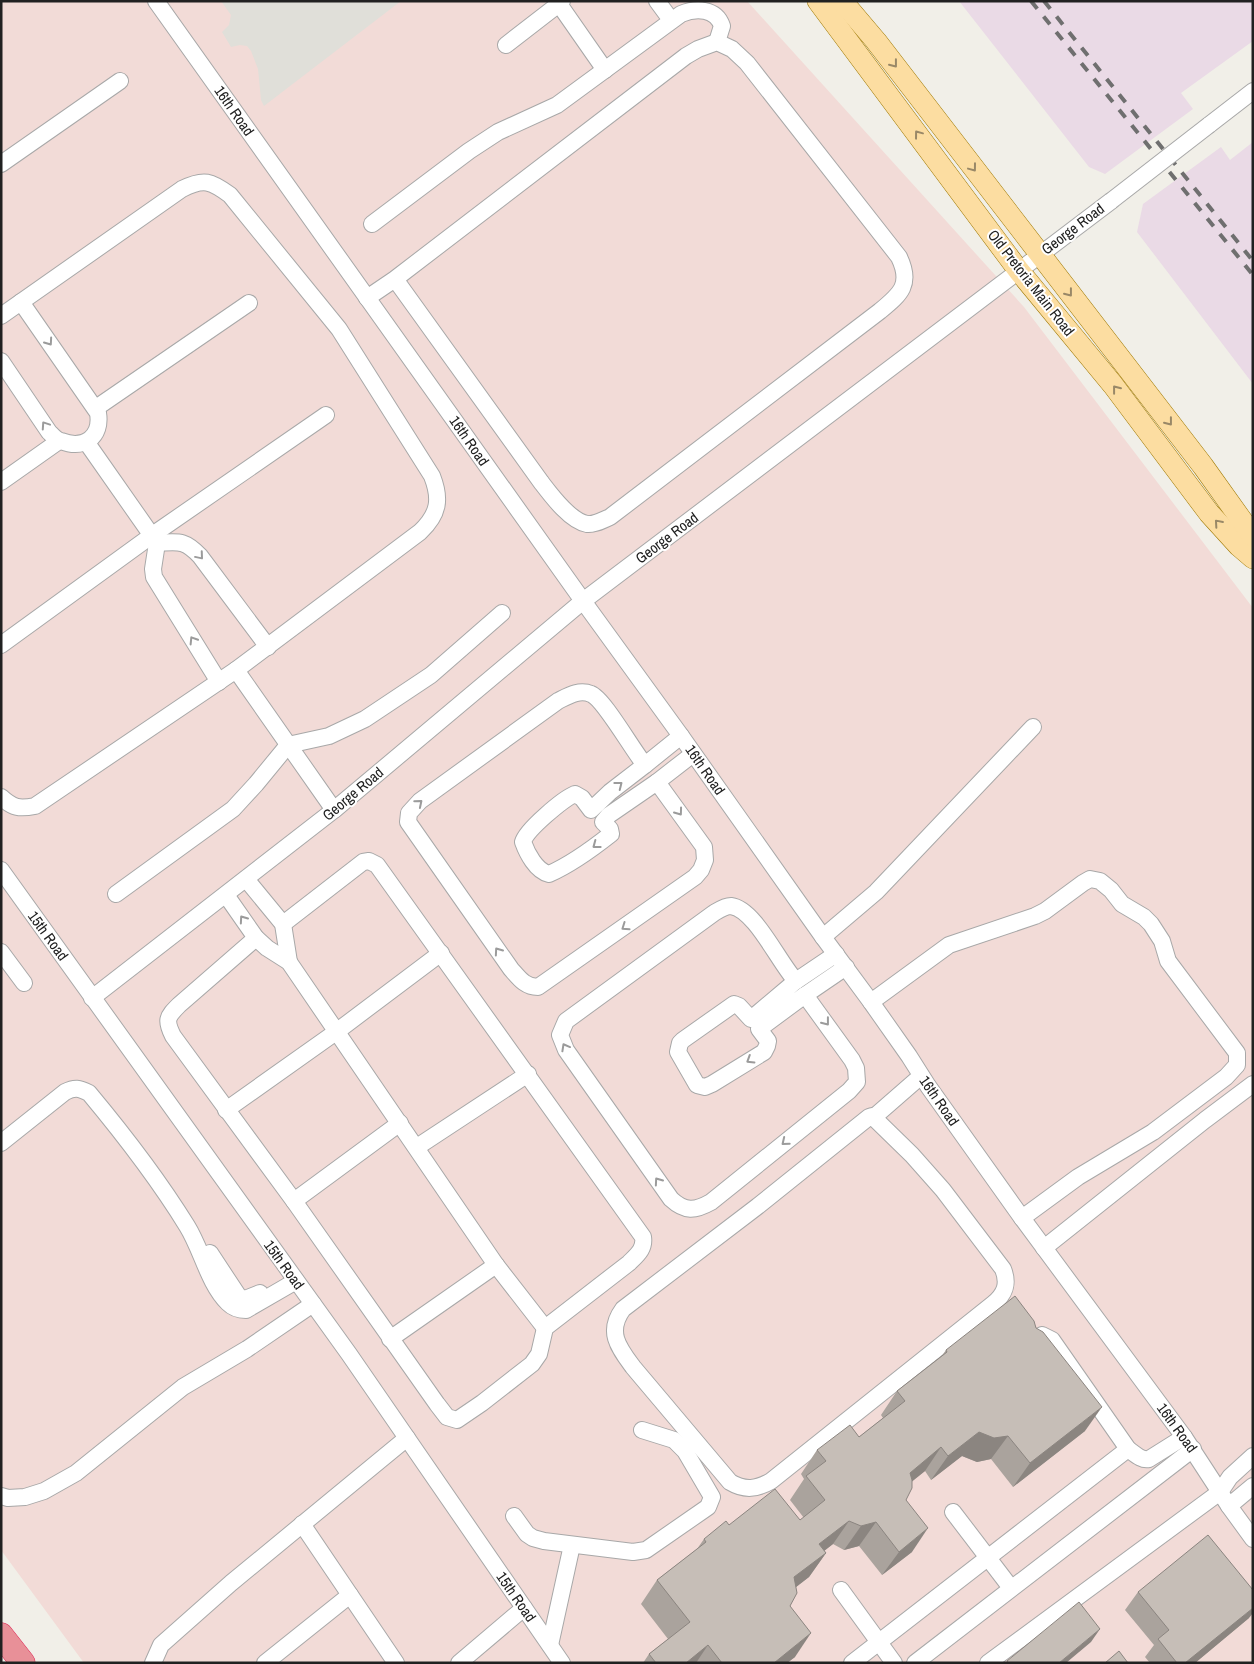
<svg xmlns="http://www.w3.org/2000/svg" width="1254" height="1664" viewBox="0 0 1254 1664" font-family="'Archivo Narrow',sans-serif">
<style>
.commercial{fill:#f2dbd7}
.industrial{fill:#eadae6}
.airport{fill:#e0dfd9}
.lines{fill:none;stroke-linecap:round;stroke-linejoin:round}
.minor-casing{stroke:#a8a8a8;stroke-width:18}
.major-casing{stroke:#9e7800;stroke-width:22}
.highway-casing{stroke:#dd2755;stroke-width:25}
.minor{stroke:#fff;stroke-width:16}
.major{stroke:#fcdda1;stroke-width:21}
.highway{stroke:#e89098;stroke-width:24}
.rail{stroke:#6f6f6f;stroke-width:4;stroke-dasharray:10 10;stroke-linecap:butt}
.minor-bridge-casing{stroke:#a8a8a8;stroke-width:18;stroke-linecap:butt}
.minor-bridge{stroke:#fff;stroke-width:16}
.wall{fill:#aaa39d}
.shaded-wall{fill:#8b8580}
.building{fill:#c6beb7;stroke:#8b8580}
.oneway{stroke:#998867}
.oneway2{stroke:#9b9b9b}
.labels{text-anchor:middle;stroke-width:4;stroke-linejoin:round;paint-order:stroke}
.street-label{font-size:15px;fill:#212121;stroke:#fff}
</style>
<rect width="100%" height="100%" fill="#f1efe8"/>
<polygon class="commercial" points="1,1 747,1 1024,307 1253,608 1253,1663 84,1663 1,1550"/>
<g class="industrial">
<polygon points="959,1 1253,1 1253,41 1181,93 1193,109 1105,174 1089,167"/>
<polygon points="1253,142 1253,384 1137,232 1143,204 1221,147 1230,160"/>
</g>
<polygon class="airport" points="221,1 401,1 264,106 261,100 258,69 251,51 247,46 240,45 231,47 222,32 229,25 231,15"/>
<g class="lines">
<defs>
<g id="minor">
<polyline points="156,1 583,601 681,736 823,937 871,1002 909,1056 928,1086 1022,1218 1184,1437 1229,1506 1253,1539"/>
<polyline points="562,1 559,4 605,70"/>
<polyline points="657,1 671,20"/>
<polyline points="506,45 559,4"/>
<polyline points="1209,125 1253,91"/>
<polyline points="1,164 120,81"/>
<path d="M372,224L469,151L498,132L557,105L681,14C696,8 716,8 722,26L717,42"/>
<path d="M367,298L395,279L686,56L698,49L717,42L732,49L747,63L899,257C912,284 901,294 880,311L610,517C603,520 594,525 587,524C570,521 551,495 541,482L395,279"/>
<path d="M1,316L182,189C204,178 211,181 230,195L339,329L432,476C441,499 439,514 420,532L236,670L334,810"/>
<path d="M1,361L49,432C52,435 56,440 61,441C84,450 102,437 98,413L21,302"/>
<polyline points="96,408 249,303"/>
<polyline points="87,443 157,543 153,569 154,577 219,682"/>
<polyline points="1,482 59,441"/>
<path d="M157,543C178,542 184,539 200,556L268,647"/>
<polyline points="1,645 151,536 326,415"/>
<path d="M681,736L645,765C633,751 604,699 591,694C579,689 568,696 558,701L420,801L409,813L408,822L511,969C519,978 525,987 538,987L695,877L701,870L705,860L704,847L657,782L693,754"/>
<path d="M645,765L610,792L591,810L582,798L575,794C563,799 526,830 523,842C527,853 536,871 549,874C572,864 592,849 611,834L610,829L603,822L609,815L657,782"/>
<path d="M1,797C13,808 19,809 35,806L236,670"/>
<polyline points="1,870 349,1354 562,1663"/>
<polyline points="246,879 283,924 289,962"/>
<polyline points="116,894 233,809 256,784 288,745 329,736 365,719 431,675 502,613"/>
<polyline points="226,895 256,938 267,948 289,962 496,1265 545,1328"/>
<polyline points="823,937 876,892 1033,727"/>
<path d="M256,938L179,1005C167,1017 165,1020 173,1036L294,1201L437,1404L447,1417L457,1420L482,1403L532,1364L539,1354L545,1328L629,1263C637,1255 645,1249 643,1237L377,865L369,861L363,862L283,924"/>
<polyline points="1,952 24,983"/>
<path d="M836,954L796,981C779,963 755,909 731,906C725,906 719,910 714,913L566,1021L560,1035L566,1050L671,1199C685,1212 695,1211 711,1202L849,1091L857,1082L856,1068L852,1060L805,995L846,967"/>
<polyline points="796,981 751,1019 739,1006 734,1004 683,1040 680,1043 678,1052 697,1085 705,1087 712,1084 764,1052 767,1046 768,1041 759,1029 805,995"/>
<polyline points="92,998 334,810 583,601 1111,201"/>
<polyline points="871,1002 949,945 1035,916 1045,911 1083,883 1090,879 1100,881 1111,890 1122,904 1144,917 1151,924 1162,941 1168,961 1237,1053 1237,1065 1226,1077 1153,1132 1078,1177 1022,1218"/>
<polyline points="226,1110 336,1032 441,953"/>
<path d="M872,1116L912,1155L943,1190L1003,1269C1009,1284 1005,1294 993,1304L771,1481C757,1489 745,1491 730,1482L633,1367C619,1348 606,1332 623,1309L758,1206L869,1117Z"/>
<polyline points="874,1117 921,1076"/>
<path d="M1,1143L65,1092C75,1087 79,1088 89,1093C124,1135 158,1179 187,1226C202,1250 208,1283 228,1303C233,1308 239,1310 246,1310L296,1281"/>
<polyline points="417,1147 528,1074"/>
<polyline points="294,1201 400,1123"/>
<polyline points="1044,1248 1205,1120 1253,1084"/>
<polyline points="210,1253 239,1297 245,1299 260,1293"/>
<polyline points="390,1339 496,1265"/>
<path d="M1029,1345L1042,1335L1052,1340L1128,1449C1135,1454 1142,1461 1149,1459L1184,1437"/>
<polyline points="1,1496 8,1498 25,1497 44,1491 76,1473 183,1387 247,1349 313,1304"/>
<polyline points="1229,1506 1253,1486"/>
<polyline points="953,1512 1011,1588"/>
<polyline points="514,1516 527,1534 533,1538 544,1541 633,1552 646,1550 708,1507 712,1497 685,1451 674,1440 642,1430"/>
<polyline points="302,1524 396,1663"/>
<polyline points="841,1590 894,1663"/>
<polyline points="550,1645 572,1545"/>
<polyline points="153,1663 161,1645 231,1583 407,1438"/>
<polyline points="265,1663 350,1595"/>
<polyline points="459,1663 524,1608"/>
<polyline points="852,1663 1128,1449"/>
<polyline points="915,1663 1193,1449"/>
<polyline points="988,1663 1220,1492 1230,1477 1253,1456"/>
</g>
<g id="major">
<polyline points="818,1 1019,271 1113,385 1209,513 1239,546 1253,558"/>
<polyline points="842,1 876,41 1203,466 1253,536"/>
</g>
<polyline id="highway" points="1,1635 23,1663"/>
</defs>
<use href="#minor" class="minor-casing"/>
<use href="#major" class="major-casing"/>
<use href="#highway" class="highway-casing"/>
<use href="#minor" class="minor"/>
<use href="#major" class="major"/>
<use href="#highway" class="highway"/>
<g class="rail">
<polyline points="1031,1 1253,275"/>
<polyline points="1044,1 1253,261"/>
</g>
<defs>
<polyline id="minor-bridge" points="1111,201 1209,125"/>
</defs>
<use href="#minor-bridge" class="minor-bridge-casing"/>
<use href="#minor-bridge" class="minor-bridge"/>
</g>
<g class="wall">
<polygon points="1036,1328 1085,1431 1013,1487 991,1459 977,1462 962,1456 931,1480 925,1471 912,1481 906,1500 912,1552 882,1575 859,1546 844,1550 833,1544 824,1551 826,1553 809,1577 796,1587 790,1606 795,1657 787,1663 643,1663 649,1654 668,1639 641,1604 657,1580 697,1549 704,1539 729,1525 800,1520 804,1518 790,1500 804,1479 801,1474 817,1450 859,1437 883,1418 881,1415 897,1391 941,1357 946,1350"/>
<polygon points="1138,1592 1249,1618 1195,1663 1150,1663 1145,1657 1154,1645 1125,1610"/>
</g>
<g class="shaded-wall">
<polygon points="1102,1407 1085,1431 1013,1487 1030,1463"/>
<polygon points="979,1432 1008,1436 991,1459 977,1462 962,1456 931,1480 948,1456"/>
<polygon points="941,1447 925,1471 893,1497 910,1473"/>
<polygon points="849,1521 833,1544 802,1568 819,1544"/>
<polygon points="876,1522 859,1546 844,1550 861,1526"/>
<polygon points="928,1528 912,1552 882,1575 899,1552"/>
<polygon points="826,1553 809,1577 778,1601 794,1577"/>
<polygon points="1253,1608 1253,1613 1249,1618 1195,1663 1185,1663"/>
<polygon points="1100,1629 1091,1642 1066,1663 1059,1663"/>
<polygon points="811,1633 795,1657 787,1663 774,1663"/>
<polygon points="708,1645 696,1663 686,1663"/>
</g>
<g class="building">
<polygon points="1015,1296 1034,1321 1036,1328 1043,1332 1102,1407 1030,1463 1008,1436 994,1438 979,1432 948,1456 941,1447 910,1473 912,1480 912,1488 906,1500 928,1528 899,1552 876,1522 861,1526 849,1521 819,1544 826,1553 794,1577 797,1593 790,1606 811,1633 774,1663 722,1663 708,1645 686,1663 656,1663 649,1654 690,1622 657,1580 706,1542 704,1539 726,1521 729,1525 775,1489 800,1520 825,1500 806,1476 826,1461 817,1450 850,1425 859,1437 905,1401 897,1391 947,1352 946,1350"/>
<polygon points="1208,1535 1253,1590 1253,1608 1185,1663 1177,1663 1158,1639 1169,1630 1138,1592"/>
<polygon points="1079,1602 1100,1629 1059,1663 1008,1663 1007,1661"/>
<polygon points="1119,1651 1128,1663 1105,1663"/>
</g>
<defs><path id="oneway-chevron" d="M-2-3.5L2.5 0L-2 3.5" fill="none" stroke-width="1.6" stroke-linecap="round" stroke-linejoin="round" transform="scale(1.25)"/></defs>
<g class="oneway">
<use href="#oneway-chevron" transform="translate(894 64) rotate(52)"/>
<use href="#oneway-chevron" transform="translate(918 134) rotate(-127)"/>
<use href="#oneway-chevron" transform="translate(973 168) rotate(53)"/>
<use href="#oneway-chevron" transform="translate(1069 293) rotate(52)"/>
<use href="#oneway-chevron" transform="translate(1116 389) rotate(-128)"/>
<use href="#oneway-chevron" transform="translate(1169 422) rotate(52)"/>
<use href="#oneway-chevron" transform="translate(1218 523) rotate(-131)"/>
</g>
<g class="oneway2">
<use href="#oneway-chevron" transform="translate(49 342) rotate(55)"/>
<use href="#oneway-chevron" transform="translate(45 425) rotate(-124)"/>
<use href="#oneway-chevron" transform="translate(200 556) rotate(50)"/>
<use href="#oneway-chevron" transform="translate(193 640) rotate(-122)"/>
<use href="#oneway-chevron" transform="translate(619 785) rotate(-38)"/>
<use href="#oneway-chevron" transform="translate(419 803) rotate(-40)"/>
<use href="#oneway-chevron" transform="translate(679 812) rotate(54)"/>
<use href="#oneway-chevron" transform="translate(596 845) rotate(143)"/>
<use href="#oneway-chevron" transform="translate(243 919) rotate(-125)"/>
<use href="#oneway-chevron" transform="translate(625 927) rotate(145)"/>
<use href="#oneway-chevron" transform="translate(498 951) rotate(-125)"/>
<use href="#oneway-chevron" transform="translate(826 1022) rotate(52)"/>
<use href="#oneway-chevron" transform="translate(565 1047) rotate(-119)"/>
<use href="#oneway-chevron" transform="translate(750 1060) rotate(148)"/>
<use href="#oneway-chevron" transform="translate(785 1142) rotate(141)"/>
<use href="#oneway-chevron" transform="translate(658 1181) rotate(-125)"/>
</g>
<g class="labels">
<g class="street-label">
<text transform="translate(234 111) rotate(55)" y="5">16th Road</text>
<text transform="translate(1073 229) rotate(-37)" y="5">George Road</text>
<text transform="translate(1031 283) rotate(52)" y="5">Old Pretoria Main Road</text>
<text transform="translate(469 441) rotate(55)" y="5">16th Road</text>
<text transform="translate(667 538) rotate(-37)" y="5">George Road</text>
<text transform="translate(705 770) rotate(55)" y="5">16th Road</text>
<text transform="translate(353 794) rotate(-40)" y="5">George Road</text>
<text transform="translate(48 936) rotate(54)" y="5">15th Road</text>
<text transform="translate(939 1101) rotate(55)" y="5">16th Road</text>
<text transform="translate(284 1265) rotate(54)" y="5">15th Road</text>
<text transform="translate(1177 1428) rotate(54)" y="5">16th Road</text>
<text transform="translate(516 1597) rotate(55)" y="5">15th Road</text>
</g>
</g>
<rect width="1254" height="1664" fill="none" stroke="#212121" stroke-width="5"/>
</svg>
